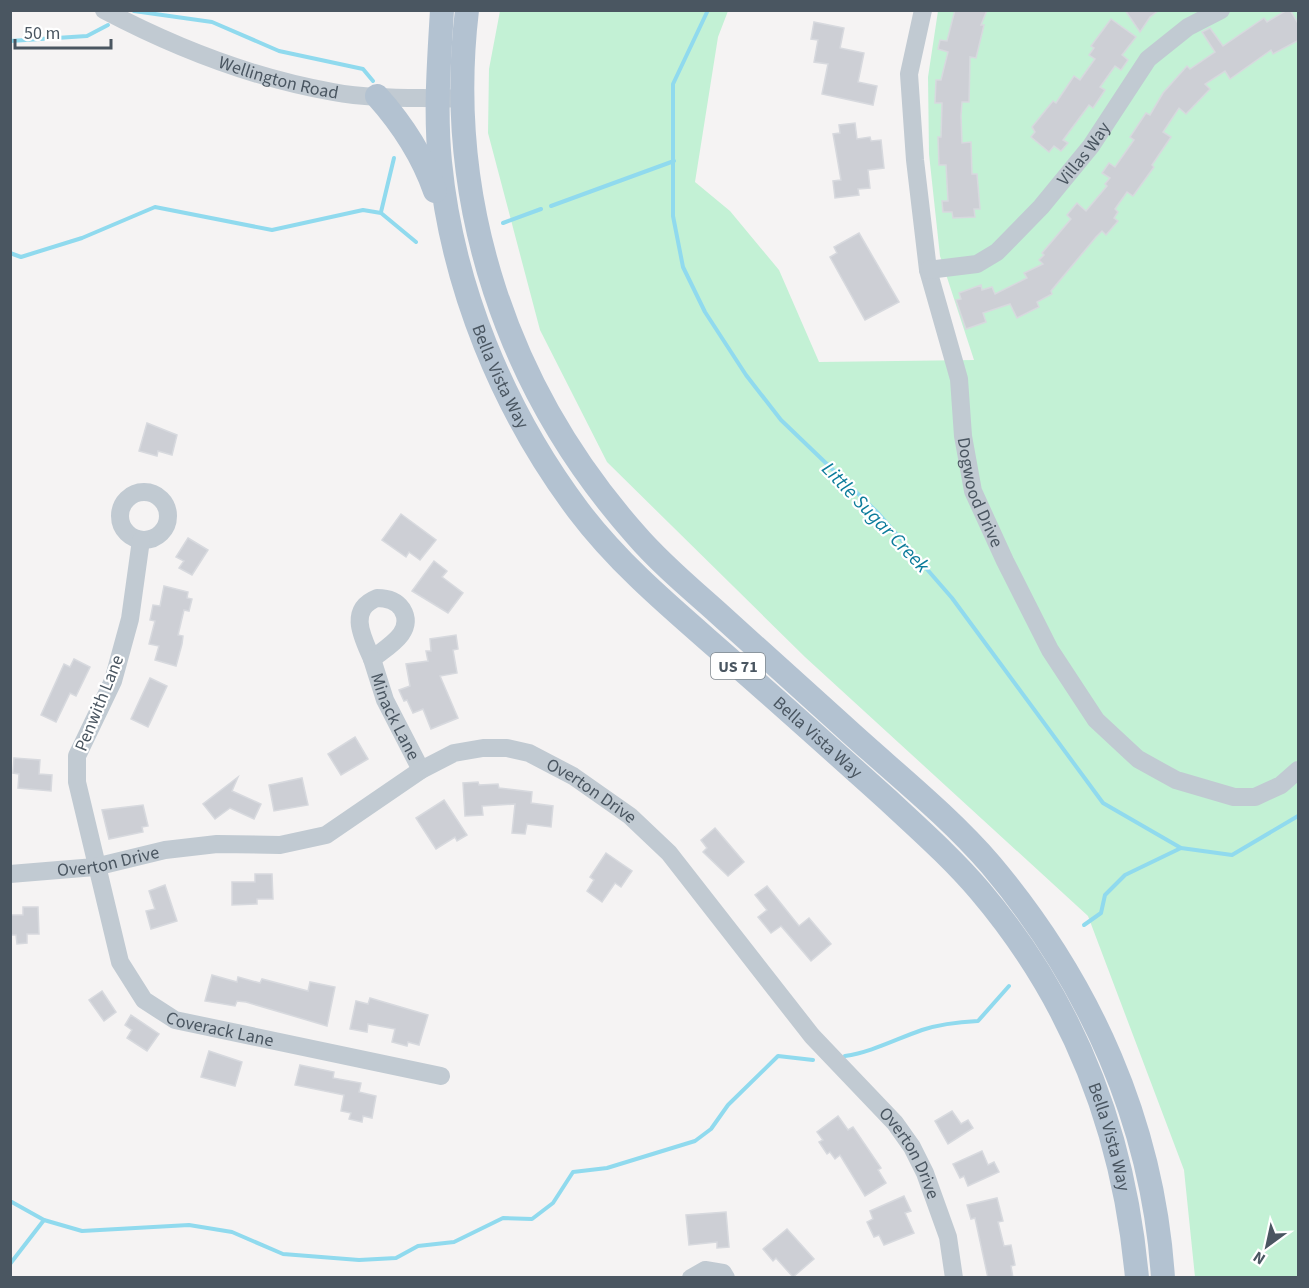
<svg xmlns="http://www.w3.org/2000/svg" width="1309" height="1288" viewBox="0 0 1309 1288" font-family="'Source Sans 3',sans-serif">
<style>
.green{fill:#c3f1d5}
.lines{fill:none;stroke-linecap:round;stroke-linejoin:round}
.stream{stroke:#90daee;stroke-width:4}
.building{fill:#cdcfd5;stroke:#d7d9de;stroke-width:1.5}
.minor{stroke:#c1cad2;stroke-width:18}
.major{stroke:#b3c2d1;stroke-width:24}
.labels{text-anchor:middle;stroke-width:4.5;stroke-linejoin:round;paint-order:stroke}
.shield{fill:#fff;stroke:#808990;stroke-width:1.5}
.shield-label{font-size:16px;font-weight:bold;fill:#4a5661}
.street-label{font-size:18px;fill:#4a5661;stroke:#fff}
.water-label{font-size:20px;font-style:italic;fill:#0c7c9b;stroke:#fff}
</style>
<rect width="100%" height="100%" fill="#f5f3f3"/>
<polygon class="green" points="500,11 728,11 718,37 695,182 730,211 779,270 819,362 974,360 940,256 929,154 928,77 938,11 1298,11 1298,1277 1195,1277 1184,1170 1088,916 805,657 607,462 540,330 488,133 489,69"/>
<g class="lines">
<g class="stream">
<polyline points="708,10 673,84 673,216 683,267 705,312 746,375 781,420 878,513 952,598 1103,803 1181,848 1232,855 1298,816"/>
<polyline points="134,11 212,22 279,51 363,69 373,81"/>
<polyline points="10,41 87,36 108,25"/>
<polyline points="551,206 674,161"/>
<polyline points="381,212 394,158"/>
<polyline points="503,223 541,209"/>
<polyline points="10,253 21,257 82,238 155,207 272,230 363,210 381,213 416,242"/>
<polyline points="1084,925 1101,913 1105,895 1125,875 1181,848"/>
<path d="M845,1056C872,1052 896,1039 922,1030C940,1024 959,1022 978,1021L1009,986"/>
<polyline points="10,1201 44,1220 82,1231 189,1225 232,1232 283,1254 359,1260 396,1258 418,1246 454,1242 503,1218 532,1219 553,1203 573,1172 607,1168 695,1141 711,1129 728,1105 778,1056 813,1060"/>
<polyline points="10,1264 44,1220"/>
</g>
</g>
<g class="building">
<polygon points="955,10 987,10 981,25 984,25 976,58 970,57 969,102 962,102 961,116 962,143 971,142 972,174 977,174 980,209 974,209 975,217 953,218 952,212 943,212 942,201 948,201 946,165 939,165 938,137 941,137 942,103 935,103 936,80 941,80 948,52 938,49 940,40 947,41"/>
<polygon points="1125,10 1159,10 1150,17 1140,32"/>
<polygon points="1287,10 1290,10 1299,25 1299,40 1273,54 1271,50 1230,79 1225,71 1205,84 1210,89 1186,114 1179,108 1163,132 1171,137 1152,165 1154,167 1133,196 1127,192 1115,209 1118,212 1114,218 1118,221 1106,235 1102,231 1096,237 1051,291 1052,294 1037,302 1039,307 1017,318 1010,304 983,313 986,322 966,329 956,300 961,299 959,293 981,285 982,290 992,287 995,294 1027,278 1024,273 1043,264 1039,260 1044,255 1042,253 1071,219 1067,215 1077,203 1086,211 1107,186 1105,184 1110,178 1102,173 1109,163 1115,167 1134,140 1130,137 1146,113 1150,115 1163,93 1187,66 1190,69 1215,52 1202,32 1210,28 1223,46 1264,18 1267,22"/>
<polygon points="1111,19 1136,37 1122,55 1128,60 1121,70 1115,66 1100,87 1105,90 1093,108 1089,105 1063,140 1068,143 1061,151 1054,146 1049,152 1031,137 1035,132 1032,127 1053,101 1056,103 1074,76 1080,80 1095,59 1089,55 1094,48 1091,46"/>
<polygon points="814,22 844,28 840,48 864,53 858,82 877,86 873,105 822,94 828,64 814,62 818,40 811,39"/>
<polygon points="855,123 857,139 870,137 871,141 881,140 884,168 868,170 870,188 858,189 859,195 835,198 833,181 841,180 833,134 840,133 839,125"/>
<polygon points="859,233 899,302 865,320 830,257 837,253 834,247"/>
<polygon points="147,423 177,435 172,455 158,451 157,456 139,451"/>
<polygon points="401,514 436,540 420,560 409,552 406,557 382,540"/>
<polygon points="188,538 208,550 192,575 179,568 184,561 176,557"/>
<polygon points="434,561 447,571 442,577 463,593 448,613 412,591"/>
<polygon points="164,586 188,592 187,598 192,599 189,611 184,610 178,635 183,636 182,644 176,666 155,660 159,646 149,644 155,621 150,620 153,605 160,606"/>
<polygon points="456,635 458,649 453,650 457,673 440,676 458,718 431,729 423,709 413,713 407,700 404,701 399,690 410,686 406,664 428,661 426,651 431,651 430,639"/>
<polygon points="74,659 90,667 76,696 70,693 56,722 41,715 64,664 70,667"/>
<polygon points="150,678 167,686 148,727 131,719"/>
<polygon points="355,737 368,759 341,775 328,754"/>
<polygon points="14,758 40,760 39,774 52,775 51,791 18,788 19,774 13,773"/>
<polygon points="238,777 232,791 261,804 254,819 230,808 215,819 203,804"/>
<polygon points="302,778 308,805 274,811 269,785"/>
<polygon points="478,782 479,785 498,784 499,788 532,792 531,803 553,806 551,827 527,824 525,834 512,833 515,804 482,806 483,815 465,816 463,783"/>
<polygon points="444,800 467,835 457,841 455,837 436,849 416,818"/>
<polygon points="143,805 148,826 142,827 143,832 109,839 102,810"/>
<polygon points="715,828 744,862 728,876 703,852 707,848 701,840"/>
<polygon points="606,853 632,871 621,887 615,883 602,902 587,891 594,880 590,877"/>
<polygon points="255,874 272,874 273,899 257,899 257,904 232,905 232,882 255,882"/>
<polygon points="165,885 177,921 151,929 146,911 155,909 149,891"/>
<polygon points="767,886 799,926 809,918 831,944 811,961 781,926 771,933 758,917 767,910 755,895"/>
<polygon points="23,907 38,907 39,934 27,934 27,943 17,944 16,935 10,935 10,915 23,915"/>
<polygon points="212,975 237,982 238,977 260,983 262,979 308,991 310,982 335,987 327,1026 246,1002 237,1001 235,1006 205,1001"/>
<polygon points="102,991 116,1012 104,1021 89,1000"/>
<polygon points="370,998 428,1015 419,1045 408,1042 407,1046 392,1042 395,1029 368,1024 367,1032 350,1029 356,1001 368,1004"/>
<polygon points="131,1015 159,1034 147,1051 127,1038 132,1030 125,1025"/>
<polygon points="209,1051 242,1062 235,1086 201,1077"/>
<polygon points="300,1065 334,1072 333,1078 361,1083 359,1092 376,1096 372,1118 363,1116 362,1122 349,1119 351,1113 341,1111 344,1095 295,1085"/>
<polygon points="952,1111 961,1124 968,1120 973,1128 948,1144 935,1121"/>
<polygon points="838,1116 848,1130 853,1127 881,1168 878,1170 886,1183 865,1196 840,1155 835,1159 830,1152 827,1154 819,1142 823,1140 817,1132"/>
<polygon points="982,1151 988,1165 994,1162 999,1172 968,1186 964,1176 960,1178 953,1164"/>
<polygon points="904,1196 911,1211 905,1213 914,1233 884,1245 879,1235 874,1237 867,1222 873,1219 870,1211"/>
<polygon points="997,1198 1003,1221 998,1222 1004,1246 1011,1245 1015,1265 1011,1266 1013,1278 988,1278 975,1218 971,1219 967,1205"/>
<polygon points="726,1212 729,1247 717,1248 717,1242 689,1245 686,1215"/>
<polygon points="787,1229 814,1259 793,1277 776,1258 773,1261 763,1249"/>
</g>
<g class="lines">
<g class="minor">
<path id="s1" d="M104,10C176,48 253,78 333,92C376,100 419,97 462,99"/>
<path id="s2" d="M923,10L909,74L915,160L928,270L959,379L963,436L973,491L1005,561L1050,650L1096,720L1138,759L1176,780L1234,797H1255L1281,785L1298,770"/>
<path id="s3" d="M928,270L977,264L997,252L1041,207L1091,146L1148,59L1188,27L1221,10"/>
<circle cx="144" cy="516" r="24"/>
<path id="s4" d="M141,540L130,619L113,681L77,756V782L120,962L144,1000L175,1020L441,1076"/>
<path d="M377,598C387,598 396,600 402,609C416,632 387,647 372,659C363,638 347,610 377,598Z"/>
<path id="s5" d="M372,659L385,700L421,770"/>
<path id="s6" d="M10,874L95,867L165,850L217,844L280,845L326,835L421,770L454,753L483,748H507L529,753L573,776L630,816L669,853L812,1036L895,1123L912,1147L925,1173L948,1237L954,1278"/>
<polyline points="691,1278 705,1270 723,1273 726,1278"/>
</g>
<g class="major">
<path id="s7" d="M442,10C439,61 435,112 440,162C452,286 503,410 578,510C624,571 685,619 741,669C790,712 839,756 888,800C919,829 952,858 980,891C1075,1003 1124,1132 1137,1278"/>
<path d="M467,10C444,203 508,391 636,535C660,563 690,588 718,613C759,650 801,688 842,725C892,771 947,814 991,865C1090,983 1153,1123 1163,1278"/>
<path d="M377,96C403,125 422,154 435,191"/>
</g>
</g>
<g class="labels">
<rect class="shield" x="711" y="653" width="54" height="26" rx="4.5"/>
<g class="shield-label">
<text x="738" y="672">US 71</text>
</g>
<g class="street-label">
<text dy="6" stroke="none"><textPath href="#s1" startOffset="188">Wellington Road</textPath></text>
<text dy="6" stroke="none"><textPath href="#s3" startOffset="204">Villas Way</textPath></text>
<text dy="6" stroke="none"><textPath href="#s7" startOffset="376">Bella Vista Way</textPath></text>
<text dy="6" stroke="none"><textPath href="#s2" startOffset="492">Dogwood Drive</textPath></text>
<text transform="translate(99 703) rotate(-68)" y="6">Penwith Lane</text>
<text dy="6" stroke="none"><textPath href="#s5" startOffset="62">Minack Lane</textPath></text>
<text dy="6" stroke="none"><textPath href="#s7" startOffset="862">Bella Vista Way</textPath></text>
<text dy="6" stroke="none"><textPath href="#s6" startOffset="621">Overton Drive</textPath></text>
<text dy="6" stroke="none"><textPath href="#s6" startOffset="99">Overton Drive</textPath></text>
<text dy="6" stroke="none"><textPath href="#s4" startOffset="566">Coverack Lane</textPath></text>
<text dy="6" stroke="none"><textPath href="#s7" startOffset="1366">Bella Vista Way</textPath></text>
<text dy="6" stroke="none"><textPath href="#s6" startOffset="1107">Overton Drive</textPath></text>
</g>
<g class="water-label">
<text transform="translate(876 517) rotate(46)" y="7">Little Sugar Creek</text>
</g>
</g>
<rect width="1309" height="1288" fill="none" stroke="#4a5661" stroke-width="24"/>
<g transform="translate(1267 1246) rotate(213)" stroke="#ffffff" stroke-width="4.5" paint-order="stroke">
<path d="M0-4.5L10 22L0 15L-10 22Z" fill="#4a5661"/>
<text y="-9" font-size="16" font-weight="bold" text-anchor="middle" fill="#4a5661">N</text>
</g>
<path d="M15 39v9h96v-9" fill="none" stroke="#4a5661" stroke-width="3"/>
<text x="24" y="39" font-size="18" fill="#4a5661" stroke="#ffffff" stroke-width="4.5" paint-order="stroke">50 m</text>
</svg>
